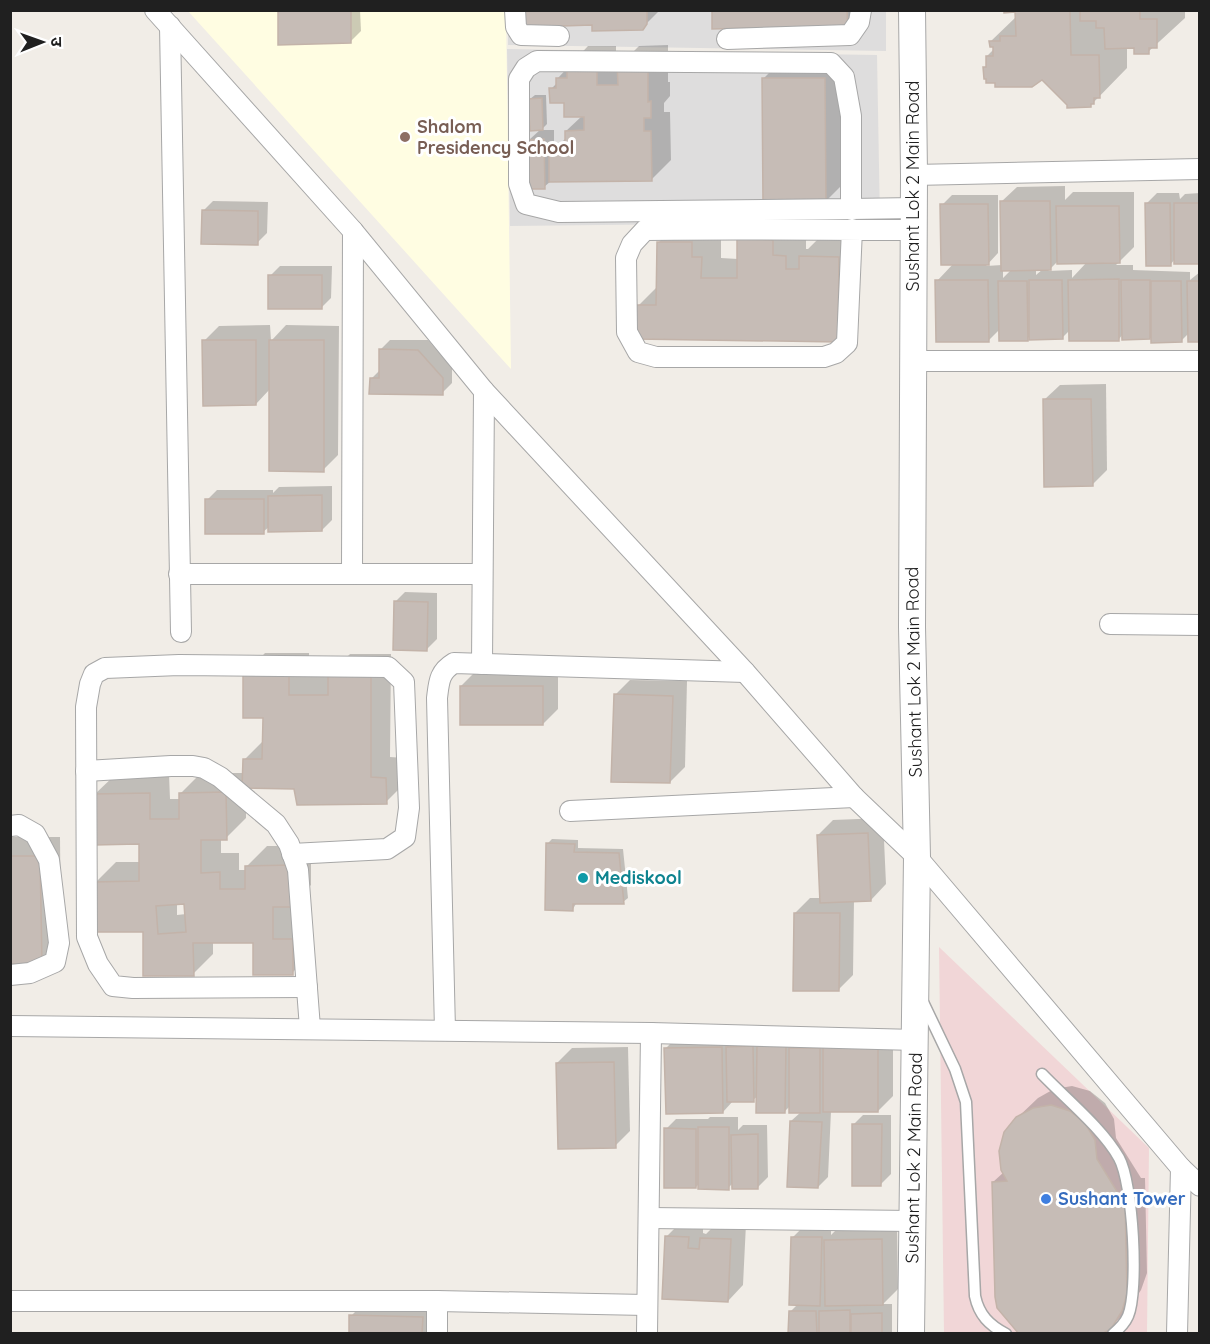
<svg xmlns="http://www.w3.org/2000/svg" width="1210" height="1344" viewBox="0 0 1210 1344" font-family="Quicksand,'Noto Sans Devanagari',sans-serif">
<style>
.residential{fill:#dedddd}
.commercial{fill:#f1d6d7}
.education{fill:#fffde2}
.shadow{fill:#0003;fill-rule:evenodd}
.building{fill:#c6bcb6;stroke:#c3b3a9;stroke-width:1.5;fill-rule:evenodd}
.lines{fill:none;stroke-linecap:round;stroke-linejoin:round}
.service-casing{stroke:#a7a7a7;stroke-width:13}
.minor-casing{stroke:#a7a7a7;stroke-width:22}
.tertiary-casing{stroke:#a7a7a7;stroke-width:28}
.service{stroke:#fff;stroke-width:10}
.minor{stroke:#fff;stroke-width:20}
.tertiary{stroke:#fff;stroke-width:26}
.education-dot{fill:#8d6e63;stroke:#fff;stroke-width:2}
.culture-dot{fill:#0f9aa8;stroke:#fff;stroke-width:2}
.shop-dot{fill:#3f7fe0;stroke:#fff;stroke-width:2}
.labels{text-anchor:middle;stroke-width:6;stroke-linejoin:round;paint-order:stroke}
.education-label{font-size:18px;font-weight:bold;fill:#785e54;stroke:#fff;text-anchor:start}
.street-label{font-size:18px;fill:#202020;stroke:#fff}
.culture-label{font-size:18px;font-weight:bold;fill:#0d838f;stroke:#fff;text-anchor:start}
.shop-label{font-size:18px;font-weight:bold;fill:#366cbe;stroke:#fff;text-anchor:start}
</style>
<rect width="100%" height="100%" fill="#f1ede7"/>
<g class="residential">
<polygon points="508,11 886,11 886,51 508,45"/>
<polygon points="507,49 877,55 880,222 510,226"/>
</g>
<polygon class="commercial" points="939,947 1149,1148 1147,1333 944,1333"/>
<polygon class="education" points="188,11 506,11 511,369"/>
<g class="shadow">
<polygon points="279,10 360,10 361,31 351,41"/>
<polygon points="525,10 660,10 642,28 594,24 566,24 561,30"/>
<polygon points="713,10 867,10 847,30 750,26"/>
<polygon points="1005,10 1185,10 1185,18 1148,52 1136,47 1127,47 1127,68 1090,106 1043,78 987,56 994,49 991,41 1017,16 1017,11"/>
<polygon points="668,45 668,82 670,82 670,96 664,103 664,112 670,112 671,160 651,180 551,181 544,187 529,140 541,129 530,99 535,95 546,95 547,124 541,130 554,130 554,150 566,138 566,131 582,116 551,89 558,82 558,78 588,46 616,46 616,66 619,66 639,46"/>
<polygon points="779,63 840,63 840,187 825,202 764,78"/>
<path d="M1065,186V200L1073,192H1134V247L1116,265H1133V270L1190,272V280L1200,272V341L1189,333L1181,341L1153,338H1123V334L1119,339L1070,330L1062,338L1031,335L1027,339L1000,329L988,341L937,281L954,263L942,205L952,195H998V253L986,266L1002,265L1001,202L1017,187ZM1057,262H1087L1072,278V270L1048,271ZM1003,269H1012L1003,278ZM1036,269H1043L1036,275Z"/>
<polygon points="1157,193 1179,193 1180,199 1185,194 1200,193 1200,262 1175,259 1170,265 1147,203"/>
<polygon points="213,201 268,202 267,233 257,243 203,211"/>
<polygon points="759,220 806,236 806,249 808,249 821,236 859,237 838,341 638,306 658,286 658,243 678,223 721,237 721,258 738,259 739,240"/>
<polygon points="280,266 332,266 331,298 321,308 270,276"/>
<polygon points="270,325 271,341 286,325 339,326 338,455 323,470 270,389 256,404 204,341 219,326"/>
<polygon points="390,340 428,340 452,368 452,383 442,393 371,379 380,370 380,350"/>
<polygon points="1106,384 1107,470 1092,485 1044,400 1060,385"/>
<polygon points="332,486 332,520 322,530 270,526 263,532 207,500 217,490 273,490 273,493 279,487"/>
<polygon points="405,592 437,593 437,639 427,649 395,602"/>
<path d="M265,653H309V675L330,674L350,654H391L390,757L405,758L406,782L386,802L296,787H246V818L226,838H221V853H239V870H247V866L267,846H311V885L292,904V920H312V953L292,973L254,941L213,942V954L193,974L144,930L96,882L116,862H141V843L95,794L115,775L169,774L170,799H181V793L201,773H244V760L264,740V717L245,673ZM185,902L186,914L177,915V903Z"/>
<polygon points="476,671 558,671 558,709 543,724 461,686"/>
<polygon points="630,680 687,681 685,767 670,782 615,695"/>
<polygon points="883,818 886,884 871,900 854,900 853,975 838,990 795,913 810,898 821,898 818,835 833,820"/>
<polygon points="10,837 60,837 61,942 41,962 10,962"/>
<polygon points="552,839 578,840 578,848 623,849 628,898 623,902 577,902 573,909 547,844"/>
<polygon points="840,1029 893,1029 893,1096 878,1111 831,1111 828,1177 818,1187 791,1121 801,1112 790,1106 784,1112 758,1096 753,1100 733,1101 723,1112 666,1048 681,1033"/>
<polygon points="628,1047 630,1131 615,1146 557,1063 572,1048"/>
<polygon points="1072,1086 1090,1091 1105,1103 1114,1119 1116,1138 1141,1178 1145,1178 1147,1273 1141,1290 1130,1307 1110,1328 993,1182 1004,1172 1017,1118 1038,1098 1054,1089"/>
<polygon points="863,1115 891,1115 891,1174 881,1184 853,1125"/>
<polygon points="710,1117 738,1117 738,1130 743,1125 767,1125 768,1177 758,1187 733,1183 728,1188 700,1183 696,1187 666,1129 676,1119 708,1119"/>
<polygon points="682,1221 703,1222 703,1233 706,1234 717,1223 746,1224 743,1285 728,1301 667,1236"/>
<polygon points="897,1225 898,1289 883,1304 892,1304 892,1334 790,1334 790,1312 798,1304 793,1237 803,1227 831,1228 831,1235 840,1226"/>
<polygon points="366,1301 437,1302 436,1334 351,1334 351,1316"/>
</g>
<g class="building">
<polygon points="278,10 351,10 351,43 278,45"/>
<polygon points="523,10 647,10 647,24 643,30 592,31 592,25 562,26 562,31 523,32"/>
<polygon points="712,10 847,10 848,32 749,34 749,28 712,29"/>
<polygon points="1004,10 1075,10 1070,11 1071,55 1099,55 1100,98 1094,98 1094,104 1091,104 1091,107 1067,108 1067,105 1042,80 1032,87 995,87 995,83 986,83 986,79 984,79 983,67 986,67 986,56 993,56 993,47 990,47 989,41 1000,41 1000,36 1016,36 1015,12 1004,13"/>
<polygon points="1080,10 1140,10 1140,19 1157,19 1157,48 1149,48 1149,54 1134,54 1134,48 1105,49 1104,28 1096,28 1096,21 1080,21"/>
<polygon points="567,65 597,65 597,85 618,85 617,65 648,65 648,102 651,101 651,118 644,118 644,131 651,131 652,181 549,182 549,153 559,152 558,145 565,144 565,131 584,130 584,117 564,117 564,103 550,103 549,88 556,88 556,78 567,78"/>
<polygon points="762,78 825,78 826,204 763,204"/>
<polygon points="542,98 543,130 530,131 528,99"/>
<polygon points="544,139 545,189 529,189 527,140"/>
<polygon points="1000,201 1050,201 1051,270 1001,271"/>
<polygon points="1145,203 1170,203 1171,266 1146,266"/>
<rect x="1174" y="203" width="26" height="61"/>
<polygon points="940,204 988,204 989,265 941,265"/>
<polygon points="1056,206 1119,206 1120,263 1057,264"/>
<polygon points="202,210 258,211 258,245 201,244"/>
<polygon points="737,239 773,240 773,255 786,256 786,269 799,269 799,256 839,257 838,342 636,339 636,305 656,305 657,242 692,242 692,257 702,257 701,278 737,278"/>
<rect x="268" y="275" width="54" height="34"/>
<polygon points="1119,279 1119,341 1069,341 1068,280"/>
<polygon points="935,280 988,280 989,342 936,342"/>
<polygon points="1029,280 1062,280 1063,339 1029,340"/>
<polygon points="1121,280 1150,280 1150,339 1122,340"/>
<polygon points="998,281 1027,281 1028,341 999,341"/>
<polygon points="1151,281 1181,281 1182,342 1151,343"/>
<polygon points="1187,281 1200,281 1200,342 1188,342"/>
<polygon points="202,340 256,340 256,405 203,406"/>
<polygon points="269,340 324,340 324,472 269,471"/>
<polygon points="379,349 418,350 443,378 443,395 369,394 370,378 379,378"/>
<polygon points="1043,399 1091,399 1093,486 1044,487"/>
<polygon points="322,495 322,531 268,532 268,496"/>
<rect x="205" y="499" width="59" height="35"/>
<polygon points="394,601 428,602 427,651 393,650"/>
<polygon points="243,672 289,673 289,695 328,695 328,673 371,674 371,777 386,778 387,804 297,805 294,789 242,788 243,759 262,759 263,718 243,718"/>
<rect x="460" y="686" width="83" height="39"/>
<polygon points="614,694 673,696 670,783 611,782"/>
<path d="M226,792L227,840H201V873L220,872V889H245V866L292,865V907H273V939H293V975H253V943H193L194,976H143V932H95L94,882L139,881V844L94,845L93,794L150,793V819H179V793ZM184,904L186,932L158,934L156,906Z"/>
<polygon points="868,833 871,901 820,903 817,835"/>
<polygon points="546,843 575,844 574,852 619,853 624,904 573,904 573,911 545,910"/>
<polygon points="10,856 40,856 42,963 10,964"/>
<polygon points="794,913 840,913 839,991 793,991"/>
<polygon points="823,1043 878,1044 878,1112 823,1112"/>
<polygon points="753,1046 754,1102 727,1102 726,1047"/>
<polygon points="757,1046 786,1046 785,1113 756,1113"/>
<polygon points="722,1047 723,1113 666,1114 664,1048"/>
<rect x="789" y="1048" width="31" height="65"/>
<polygon points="614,1062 616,1148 558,1149 556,1063"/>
<polygon points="1051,1105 1070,1111 1085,1123 1095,1140 1097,1159 1121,1198 1125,1198 1127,1294 1122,1311 1111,1329 1102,1334 1019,1334 997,1308 995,1297 992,1182 1007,1181 1001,1170 999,1151 1004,1132 1016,1117 1033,1108"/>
<polygon points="790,1121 822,1122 818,1188 787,1187"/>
<polygon points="852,1124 882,1124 881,1186 852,1186"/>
<polygon points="698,1127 729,1127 729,1190 698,1189"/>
<polygon points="664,1128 696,1129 696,1188 664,1188"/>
<polygon points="758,1134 758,1189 732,1189 731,1135"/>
<polygon points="665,1236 689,1237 688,1248 699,1249 700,1238 731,1239 728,1302 662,1299"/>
<polygon points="791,1237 822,1237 820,1306 789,1305"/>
<polygon points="882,1239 883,1305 825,1306 824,1240"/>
<polygon points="850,1310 850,1334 819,1334 819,1311"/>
<polygon points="789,1311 816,1311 817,1334 788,1334"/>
<polygon points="882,1313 882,1334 851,1334 851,1314"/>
<polygon points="349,1315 423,1317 422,1334 349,1334"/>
</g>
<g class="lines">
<defs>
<g id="service">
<path d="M922,1000L955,1069L966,1102L975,1296C979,1315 989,1325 1006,1334"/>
<path d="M1042,1074C1066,1099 1103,1129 1119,1158C1133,1183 1139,1290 1128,1316C1125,1323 1119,1329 1113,1334"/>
</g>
<g id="minor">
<polyline points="155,10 353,231 484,391 745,672 854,797 917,857 1181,1168 1200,1186"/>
<polyline points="515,10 516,27 521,35 559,36"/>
<polyline points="170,26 181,632"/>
<polyline points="727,39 850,35 859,22 861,10"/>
<polyline points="914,175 1200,169"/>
<polyline points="851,209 851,116 844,77 831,63 537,61 526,68 519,79 519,184 526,204 559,212 851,209 914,208"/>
<path d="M852,229L847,343L836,353L824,357H656L638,352L627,332L626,258L632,244L645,230C734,229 824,230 914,230"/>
<polyline points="912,361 1200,361"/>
<polyline points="179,574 482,574"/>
<polyline points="352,574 353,231"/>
<polyline points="1110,624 1200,625"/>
<polyline points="482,664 484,391"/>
<polyline points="86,771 171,766 193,766 204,768 220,777 276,824 289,844 298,870 310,1028"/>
<polyline points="570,811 854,797"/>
<polyline points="10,826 19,825 35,834 49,860 59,943 55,962 30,973 10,975"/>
<polyline points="292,854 387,849 405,837 409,808 404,682 388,667 179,665 105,668 94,674 90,684 86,707 87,937 98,964 113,986 133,988 307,987"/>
<polyline points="10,1026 651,1033 916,1040"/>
<path d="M445,1030L437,698C439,682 439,672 454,663L745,672"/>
<polyline points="649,1218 913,1221"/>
<polyline points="10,1301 437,1301 646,1305"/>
<polyline points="437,1334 437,1301"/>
<polyline points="647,1334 651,1033"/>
<polyline points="1177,1334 1181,1168"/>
</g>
<polyline id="tertiary" points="911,1334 917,857 912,627 914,175 912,10"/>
</defs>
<use href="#service" class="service-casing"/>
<use href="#minor" class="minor-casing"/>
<use href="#tertiary" class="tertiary-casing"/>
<use href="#service" class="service"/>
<use href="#minor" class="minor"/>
<use href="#tertiary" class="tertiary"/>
</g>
<circle class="education-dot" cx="405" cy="137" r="6"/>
<circle class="culture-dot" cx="583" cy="878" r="6"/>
<circle class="shop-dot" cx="1046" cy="1199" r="6"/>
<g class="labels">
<g class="education-label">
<text x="417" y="133">Shalom<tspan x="417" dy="21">Presidency School</tspan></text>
</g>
<g class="street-label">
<text transform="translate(913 186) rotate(-90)" y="6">Sushant Lok 2 Main Road</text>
<text transform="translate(914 672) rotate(-91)" y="6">Sushant Lok 2 Main Road</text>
<text transform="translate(914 1158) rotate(-89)" y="6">Sushant Lok 2 Main Road</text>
</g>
<g class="culture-label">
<text x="595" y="884">Mediskool</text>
</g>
<g class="shop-label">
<text x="1058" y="1205">Sushant Tower</text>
</g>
</g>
<rect width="1210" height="1344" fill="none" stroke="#202020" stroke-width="24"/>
<g transform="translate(42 42) rotate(89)" stroke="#ffffff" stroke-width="4.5" paint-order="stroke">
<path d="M0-4.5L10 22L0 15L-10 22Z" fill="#202020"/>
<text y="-9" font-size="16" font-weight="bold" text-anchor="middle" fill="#202020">उ</text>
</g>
</svg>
